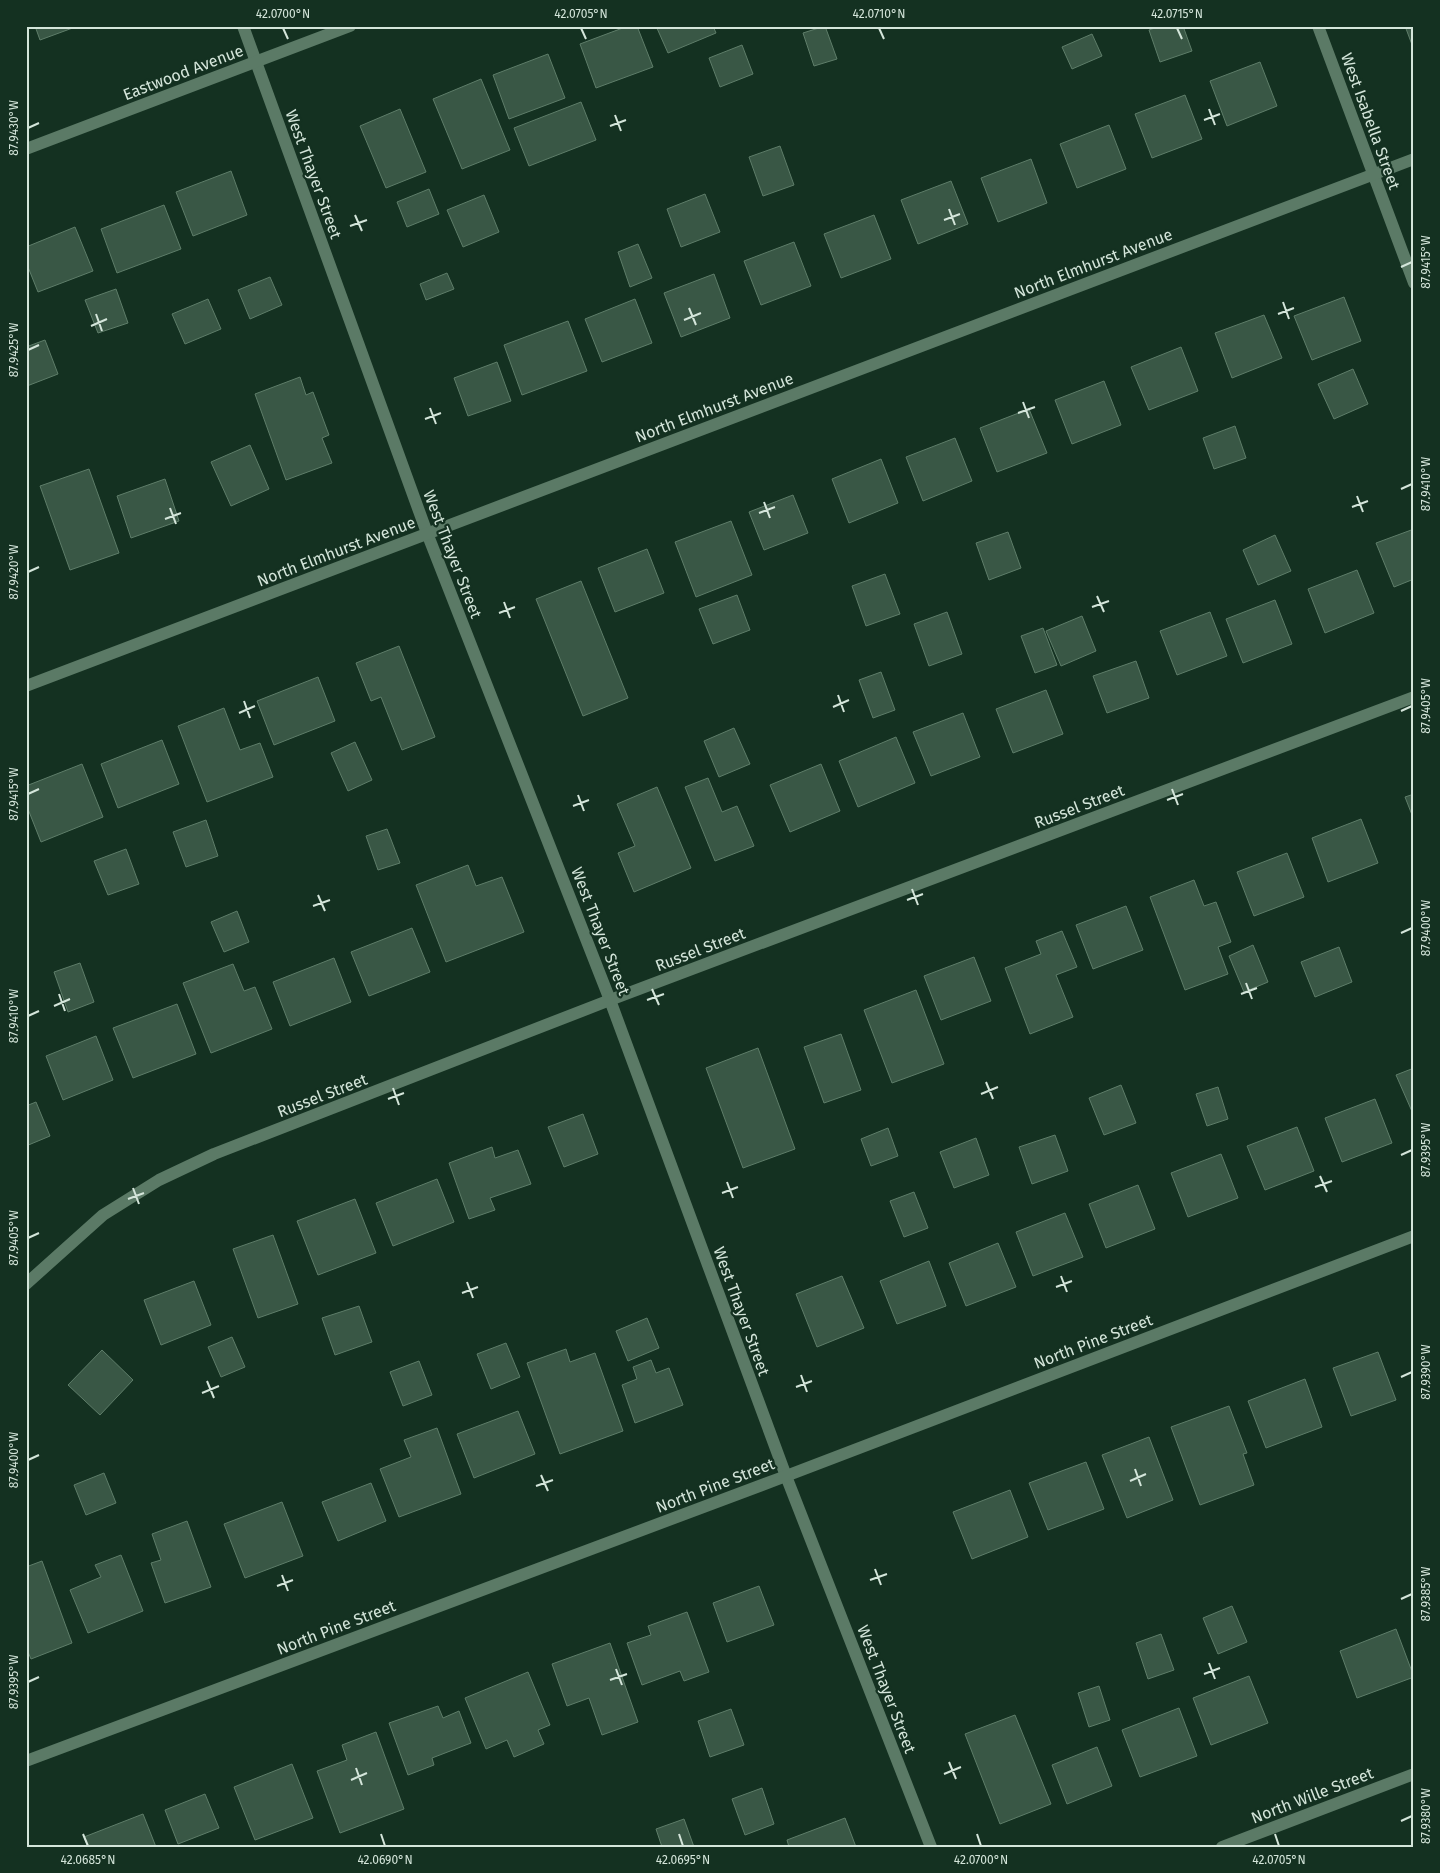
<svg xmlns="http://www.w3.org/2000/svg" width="1440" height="1873" viewBox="0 0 1440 1873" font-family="'Fira Sans',sans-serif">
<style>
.building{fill:#395745;stroke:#5e7d69}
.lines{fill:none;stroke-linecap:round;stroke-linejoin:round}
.minor{stroke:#5b7a66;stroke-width:12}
.ticks{fill:none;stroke:#d4e5da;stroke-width:2}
.labels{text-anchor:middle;stroke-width:4.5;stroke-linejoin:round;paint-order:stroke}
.street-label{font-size:16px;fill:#d4e5da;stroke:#143121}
.neatline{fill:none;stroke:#d4e5da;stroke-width:2}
.ticks-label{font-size:12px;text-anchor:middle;fill:#d4e5da}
</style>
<rect width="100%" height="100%" fill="#143121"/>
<g class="building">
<polygon points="35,26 78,26 40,40"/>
<polygon points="628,26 637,26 653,67 596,88 580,44"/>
<polygon points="656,26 713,26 716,33 668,53"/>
<polygon points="825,26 837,59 814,66 803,33"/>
<polygon points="1160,26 1183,26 1192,51 1160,62 1149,30"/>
<polygon points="1405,26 1414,26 1414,50"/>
<polygon points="1092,34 1102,56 1072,69 1062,47"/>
<polygon points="742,45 753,74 720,87 709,58"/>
<polygon points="548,54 565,98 509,119 493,75"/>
<polygon points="1260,62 1277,106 1227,126 1210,81"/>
<polygon points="481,79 510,150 462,169 433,99"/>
<polygon points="1185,95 1202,139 1152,158 1135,114"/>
<polygon points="581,102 596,140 529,166 514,128"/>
<polygon points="400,109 426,172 386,188 360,126"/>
<polygon points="1109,125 1126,169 1077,188 1060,144"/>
<polygon points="780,146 794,185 763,196 749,157"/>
<polygon points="1031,159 1047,203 998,222 981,178"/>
<polygon points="231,171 247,215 193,236 176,192"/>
<polygon points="951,181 968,224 918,244 901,200"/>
<polygon points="429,189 439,214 407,227 397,202"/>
<polygon points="705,194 720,232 681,247 667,209"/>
<polygon points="484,195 499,232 463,247 447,210"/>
<polygon points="164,205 181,249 117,273 101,229"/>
<polygon points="874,215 891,259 841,278 824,234"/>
<polygon points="75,227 93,271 38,292 26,262 26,247"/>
<polygon points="794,242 811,286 761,305 744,261"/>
<polygon points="638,244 652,278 630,287 618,252"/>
<polygon points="447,273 454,289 426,300 420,284"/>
<polygon points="714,274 730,318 681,337 664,293"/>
<polygon points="270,277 282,305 250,319 238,290"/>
<polygon points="116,289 128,323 98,333 85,300"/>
<polygon points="1344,297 1361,341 1312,360 1294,316"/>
<polygon points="208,299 221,329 185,344 172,314"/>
<polygon points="635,299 652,343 602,362 585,319"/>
<polygon points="1264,315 1282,358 1232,378 1215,333"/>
<polygon points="568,321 587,371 522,395 504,345"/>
<polygon points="45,340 58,374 27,386 26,347"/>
<polygon points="1181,347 1198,391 1149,410 1131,367"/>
<polygon points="497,362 511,401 468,416 454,378"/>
<polygon points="1353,369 1368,404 1334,419 1318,384"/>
<polygon points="300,377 306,395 313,392 329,435 322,438 332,463 286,480 255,394"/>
<polygon points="1104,381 1121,425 1072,444 1055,400"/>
<polygon points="1029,409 1047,453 997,472 980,428"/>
<polygon points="1235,426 1246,458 1214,469 1203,438"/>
<polygon points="955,438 972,481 923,501 906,457"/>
<polygon points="250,445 269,489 231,506 211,462"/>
<polygon points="881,459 898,503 849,523 832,479"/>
<polygon points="89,469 119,553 70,570 40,486"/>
<polygon points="165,479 179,521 131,538 117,496"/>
<polygon points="793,495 808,533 764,550 749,512"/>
<polygon points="731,521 752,575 696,597 675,542"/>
<polygon points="1414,529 1414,579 1394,587 1376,543"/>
<polygon points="1008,532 1021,568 989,580 976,543"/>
<polygon points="1275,535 1291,571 1258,585 1243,550"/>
<polygon points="647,549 664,593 615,612 598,568"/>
<polygon points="1357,570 1374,613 1325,633 1308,589"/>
<polygon points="885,574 900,614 866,626 852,586"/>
<polygon points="581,581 628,698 583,716 536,599"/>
<polygon points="737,595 750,630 713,644 699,609"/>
<polygon points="1275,600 1292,644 1243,663 1226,619"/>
<polygon points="947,612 962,654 929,666 914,624"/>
<polygon points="1210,612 1227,656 1177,675 1160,631"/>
<polygon points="1082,616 1096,651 1061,666 1046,631"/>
<polygon points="1043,628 1057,665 1035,673 1021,636"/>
<polygon points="399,646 435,737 402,750 381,697 371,701 356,663"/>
<polygon points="1136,661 1149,698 1107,713 1093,676"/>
<polygon points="881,672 895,710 873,718 859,680"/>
<polygon points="318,677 335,721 274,745 257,701"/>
<polygon points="1046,690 1063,734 1013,753 996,709"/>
<polygon points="224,708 240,750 260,743 273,777 207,802 178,726"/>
<polygon points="963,713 980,757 931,776 913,732"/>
<polygon points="734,728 750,764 719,777 704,741"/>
<polygon points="896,737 915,783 858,807 839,761"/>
<polygon points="162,740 179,784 118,808 101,764"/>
<polygon points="355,742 372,780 348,791 331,753"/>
<polygon points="82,764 103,817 41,842 26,804 26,786"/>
<polygon points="821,764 840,811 790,832 770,785"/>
<polygon points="708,778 722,812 737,806 754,846 715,861 685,787"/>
<polygon points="657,787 691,868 634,892 618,853 635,846 617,804"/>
<polygon points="1414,794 1414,820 1405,797"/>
<polygon points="1361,819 1378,863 1328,882 1312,838"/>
<polygon points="206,820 218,856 186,867 173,832"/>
<polygon points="387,829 400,863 378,870 366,836"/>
<polygon points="126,849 139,884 108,895 94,861"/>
<polygon points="1287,853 1304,897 1254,916 1237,872"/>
<polygon points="468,865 476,886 502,877 524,932 446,962 416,885"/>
<polygon points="1194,880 1204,906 1216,902 1231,942 1218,947 1228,974 1185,990 1150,897"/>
<polygon points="1126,906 1143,950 1093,969 1076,925"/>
<polygon points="237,911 249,942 224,952 211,922"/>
<polygon points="412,928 430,972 369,996 351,952"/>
<polygon points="1062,931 1077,967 1056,975 1073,1017 1030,1034 1005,968 1041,954 1036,941"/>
<polygon points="1253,945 1268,982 1244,992 1229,956"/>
<polygon points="1339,947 1352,982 1315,997 1301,962"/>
<polygon points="974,957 991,1001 941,1020 924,976"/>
<polygon points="334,958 351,1002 290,1026 273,982"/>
<polygon points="80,963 94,1002 68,1012 54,972"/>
<polygon points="233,964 244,991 255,987 272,1029 211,1053 183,983"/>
<polygon points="916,990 944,1064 892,1083 864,1010"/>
<polygon points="177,1004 196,1054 133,1078 113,1028"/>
<polygon points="841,1034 861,1090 824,1103 804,1047"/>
<polygon points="96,1036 113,1080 63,1100 46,1056"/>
<polygon points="758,1048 795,1149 743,1168 706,1068"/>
<polygon points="1414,1068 1414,1116 1396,1075"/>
<polygon points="1121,1085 1136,1123 1104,1135 1089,1098"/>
<polygon points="1218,1087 1228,1119 1207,1126 1196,1094"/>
<polygon points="1375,1099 1392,1143 1342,1162 1325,1118"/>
<polygon points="36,1102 50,1136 26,1146 26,1106"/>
<polygon points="583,1114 598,1154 564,1167 548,1127"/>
<polygon points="1297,1127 1314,1171 1265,1190 1247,1146"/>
<polygon points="888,1128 898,1156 871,1166 861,1139"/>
<polygon points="1055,1135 1068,1171 1032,1184 1019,1147"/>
<polygon points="976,1138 989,1175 954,1188 940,1152"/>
<polygon points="492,1147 495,1158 518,1150 531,1184 490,1198 495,1210 469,1219 449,1163"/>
<polygon points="1221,1154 1238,1198 1188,1217 1171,1173"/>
<polygon points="437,1179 454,1222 393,1246 376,1203"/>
<polygon points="1138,1185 1155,1229 1106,1248 1089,1204"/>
<polygon points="914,1192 928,1228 904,1237 890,1201"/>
<polygon points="355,1199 376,1253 318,1275 297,1221"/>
<polygon points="1065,1213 1083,1257 1033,1276 1016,1232"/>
<polygon points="273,1235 298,1304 258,1318 233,1249"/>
<polygon points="998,1243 1016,1287 966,1306 949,1263"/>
<polygon points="929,1261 946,1306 897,1324 880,1281"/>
<polygon points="842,1276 864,1328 817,1347 796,1294"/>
<polygon points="194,1281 211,1325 161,1345 144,1300"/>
<polygon points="359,1306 372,1342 335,1355 322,1318"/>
<polygon points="647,1318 659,1348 628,1361 616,1331"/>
<polygon points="232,1337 245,1367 221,1377 208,1347"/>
<polygon points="506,1343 520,1377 491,1389 477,1354"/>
<polygon points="566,1349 570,1362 595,1353 623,1431 560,1454 527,1363"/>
<polygon points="102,1350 133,1380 100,1415 68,1385"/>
<polygon points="1378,1352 1396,1400 1351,1416 1333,1368"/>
<polygon points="651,1360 656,1373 669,1368 683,1405 635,1423 622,1385 637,1379 633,1367"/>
<polygon points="419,1361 432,1395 403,1406 390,1372"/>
<polygon points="1305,1379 1322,1427 1266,1448 1248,1401"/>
<polygon points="1229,1406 1247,1453 1243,1454 1254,1485 1200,1505 1171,1427"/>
<polygon points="518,1411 535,1454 474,1478 457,1434"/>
<polygon points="437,1428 461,1494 399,1517 380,1469 411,1457 404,1440"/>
<polygon points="1149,1437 1173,1500 1127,1518 1102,1455"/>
<polygon points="1086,1462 1104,1509 1048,1530 1029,1483"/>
<polygon points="104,1473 116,1503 86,1515 74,1485"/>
<polygon points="371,1483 386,1521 338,1541 322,1502"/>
<polygon points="1010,1490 1028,1537 972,1559 953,1512"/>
<polygon points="282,1502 303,1556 245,1578 224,1524"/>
<polygon points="187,1521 211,1587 165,1603 151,1563 161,1560 152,1534"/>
<polygon points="121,1555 143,1611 88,1633 70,1590 101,1577 95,1565"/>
<polygon points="42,1561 72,1643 31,1659 26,1647 26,1567"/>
<polygon points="759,1586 774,1625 727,1642 713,1603"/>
<polygon points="1232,1606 1247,1642 1218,1654 1203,1618"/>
<polygon points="687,1612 709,1672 684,1681 680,1671 642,1685 627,1643 651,1635 648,1626"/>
<polygon points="1396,1629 1414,1677 1357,1698 1340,1651"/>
<polygon points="1161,1634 1174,1670 1148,1679 1136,1643"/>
<polygon points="610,1643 638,1722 602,1735 589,1698 567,1706 552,1664"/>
<polygon points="528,1672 550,1725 538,1730 544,1744 514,1757 507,1740 486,1749 465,1698"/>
<polygon points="1249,1676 1268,1723 1211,1745 1193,1698"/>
<polygon points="1099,1686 1110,1720 1089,1727 1078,1693"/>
<polygon points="438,1706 443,1718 459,1711 471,1743 432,1758 434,1765 408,1775 389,1723"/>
<polygon points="1179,1708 1197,1756 1140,1777 1122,1730"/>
<polygon points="731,1709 744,1745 710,1757 698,1721"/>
<polygon points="1015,1715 1051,1804 1000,1824 965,1734"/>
<polygon points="376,1732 404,1809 340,1833 317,1771 347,1760 342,1745"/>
<polygon points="1097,1747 1112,1786 1067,1804 1052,1765"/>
<polygon points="292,1764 313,1818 255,1840 234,1787"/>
<polygon points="762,1788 774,1824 745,1835 732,1799"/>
<polygon points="205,1794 219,1828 178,1844 165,1810"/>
<polygon points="143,1814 156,1847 88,1847 84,1837"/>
<polygon points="845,1818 856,1847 789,1847 787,1840"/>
<polygon points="684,1819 694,1847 662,1847 656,1829"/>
</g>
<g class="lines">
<g class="minor">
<polyline points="243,26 427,533 610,1000 786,1476 931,1847"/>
<polyline points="1318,26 1414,283"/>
<polyline points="26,149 350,26"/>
<polyline points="26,686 1414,159"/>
<polyline points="26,1284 103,1215 159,1180 214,1154 610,1000 1414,697"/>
<polyline points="26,1761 786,1476 1414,1236"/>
<polyline points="1222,1847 1414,1774"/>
</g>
</g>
<path class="ticks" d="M283,28L288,39M581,28L586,39M879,28L884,39M1177,28L1182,39M1209,109L1215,125M615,115L621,131M1204,120L1220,114M610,126L626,120M28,128L39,123M949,209L955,225M355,215L362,231M944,220L960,214M350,226L367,220M1401,267L1412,262M1283,302L1289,319M689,308L696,325M96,314L102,331M1278,314L1294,308M684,320L701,313M91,326L107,319M28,350L39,345M1023,402L1029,418M430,408L436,424M1018,413L1035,407M425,419L441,413M1401,489L1412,484M1357,496L1363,512M764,502L770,518M1352,507L1368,501M170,508L176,524M759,513L775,507M165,519L181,513M28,572L39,567M1097,596L1104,612M504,602L510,618M1092,607L1109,601M499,613L515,607M838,695L844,712M244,701L250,718M833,707L849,700M1401,711L1412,706M239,713L255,706M1172,789L1178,805M28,794L39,789M578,795L584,811M1167,800L1183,794M573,806L589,800M912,889L918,905M318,895L325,911M907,900L923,894M313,906L330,900M1401,933L1412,928M1246,983L1252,999M652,989L659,1005M59,994L65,1011M1241,994L1257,988M647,1000L664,994M54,1006L70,999M28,1016L39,1011M986,1082L993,1099M393,1088L399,1105M981,1094L998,1087M388,1099L404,1093M1401,1155L1412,1150M1320,1176L1327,1192M727,1182L733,1198M1315,1187L1332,1181M133,1188L139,1204M722,1193L738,1187M128,1199L144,1193M28,1238L39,1233M1061,1276L1067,1292M467,1282L473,1298M1056,1287L1072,1281M462,1293L478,1287M801,1375L807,1392M1401,1377L1412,1372M207,1381L214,1398M796,1387L812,1381M202,1393L219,1386M28,1460L39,1455M1135,1469L1141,1486M541,1475L548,1491M1130,1481L1146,1474M536,1486L553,1480M875,1569L881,1585M282,1575L288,1591M870,1580L887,1574M277,1586L293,1580M1401,1599L1412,1594M1209,1663L1215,1679M616,1669L622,1685M1204,1674L1220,1668M610,1680L627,1674M28,1682L39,1677M949,1762L956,1779M356,1768L362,1785M944,1774L961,1767M351,1780L367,1773M1401,1821L1412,1816M83,1834L88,1846M381,1834L385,1846M679,1834L683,1846M977,1834L981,1846M1275,1834L1279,1846"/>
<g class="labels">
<g class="street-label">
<text transform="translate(183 72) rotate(-21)" y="6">Eastwood Avenue</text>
<text transform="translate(1371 121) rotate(70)" y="6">West Isabella Street</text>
<text transform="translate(314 174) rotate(70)" y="6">West Thayer Street</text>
<text transform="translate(1093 263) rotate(-21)" y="6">North Elmhurst Avenue</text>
<text transform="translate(714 407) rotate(-21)" y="6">North Elmhurst Avenue</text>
<text transform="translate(336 551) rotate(-21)" y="6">North Elmhurst Avenue</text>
<text transform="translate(453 554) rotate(69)" y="6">West Thayer Street</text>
<text transform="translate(1079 806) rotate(-21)" y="6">Russel Street</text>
<text transform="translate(601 931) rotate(69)" y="6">West Thayer Street</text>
<text transform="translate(700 949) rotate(-21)" y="6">Russel Street</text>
<text transform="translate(322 1095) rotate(-21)" y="6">Russel Street</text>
<text transform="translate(742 1311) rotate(70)" y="6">West Thayer Street</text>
<text transform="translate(1093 1341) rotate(-21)" y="6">North Pine Street</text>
<text transform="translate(715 1485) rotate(-21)" y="6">North Pine Street</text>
<text transform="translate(336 1627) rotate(-21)" y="6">North Pine Street</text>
<text transform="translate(887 1689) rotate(69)" y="6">West Thayer Street</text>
<text transform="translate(1312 1795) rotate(-21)" y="6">North Wille Street</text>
</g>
</g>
<rect width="1440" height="1873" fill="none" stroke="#143121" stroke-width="55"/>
<rect x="28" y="28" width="1384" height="1818" class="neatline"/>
<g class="ticks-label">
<text x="283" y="18">42.0700°N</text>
<text x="581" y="18">42.0705°N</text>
<text x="879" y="18">42.0710°N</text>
<text x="1177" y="18">42.0715°N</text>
<text transform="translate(14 128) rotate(-90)" y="4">87.9430°W</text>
<text transform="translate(1426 262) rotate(-90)" y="4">87.9415°W</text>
<text transform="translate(14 350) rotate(-90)" y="4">87.9425°W</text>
<text transform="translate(1426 484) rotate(-90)" y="4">87.9410°W</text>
<text transform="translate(14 572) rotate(-90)" y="4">87.9420°W</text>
<text transform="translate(1426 706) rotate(-90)" y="4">87.9405°W</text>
<text transform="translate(14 794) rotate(-90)" y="4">87.9415°W</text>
<text transform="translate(1426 928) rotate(-90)" y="4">87.9400°W</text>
<text transform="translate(14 1016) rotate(-90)" y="4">87.9410°W</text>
<text transform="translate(1426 1150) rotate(-90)" y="4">87.9395°W</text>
<text transform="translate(14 1238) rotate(-90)" y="4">87.9405°W</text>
<text transform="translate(1426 1372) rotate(-90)" y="4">87.9390°W</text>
<text transform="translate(14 1460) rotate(-90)" y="4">87.9400°W</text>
<text transform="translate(1426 1594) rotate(-90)" y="4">87.9385°W</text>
<text transform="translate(14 1682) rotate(-90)" y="4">87.9395°W</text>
<text transform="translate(1426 1816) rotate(-90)" y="4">87.9380°W</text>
<text x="88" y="1864">42.0685°N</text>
<text x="385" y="1864">42.0690°N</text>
<text x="683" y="1864">42.0695°N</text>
<text x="981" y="1864">42.0700°N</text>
<text x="1279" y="1864">42.0705°N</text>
</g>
</svg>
